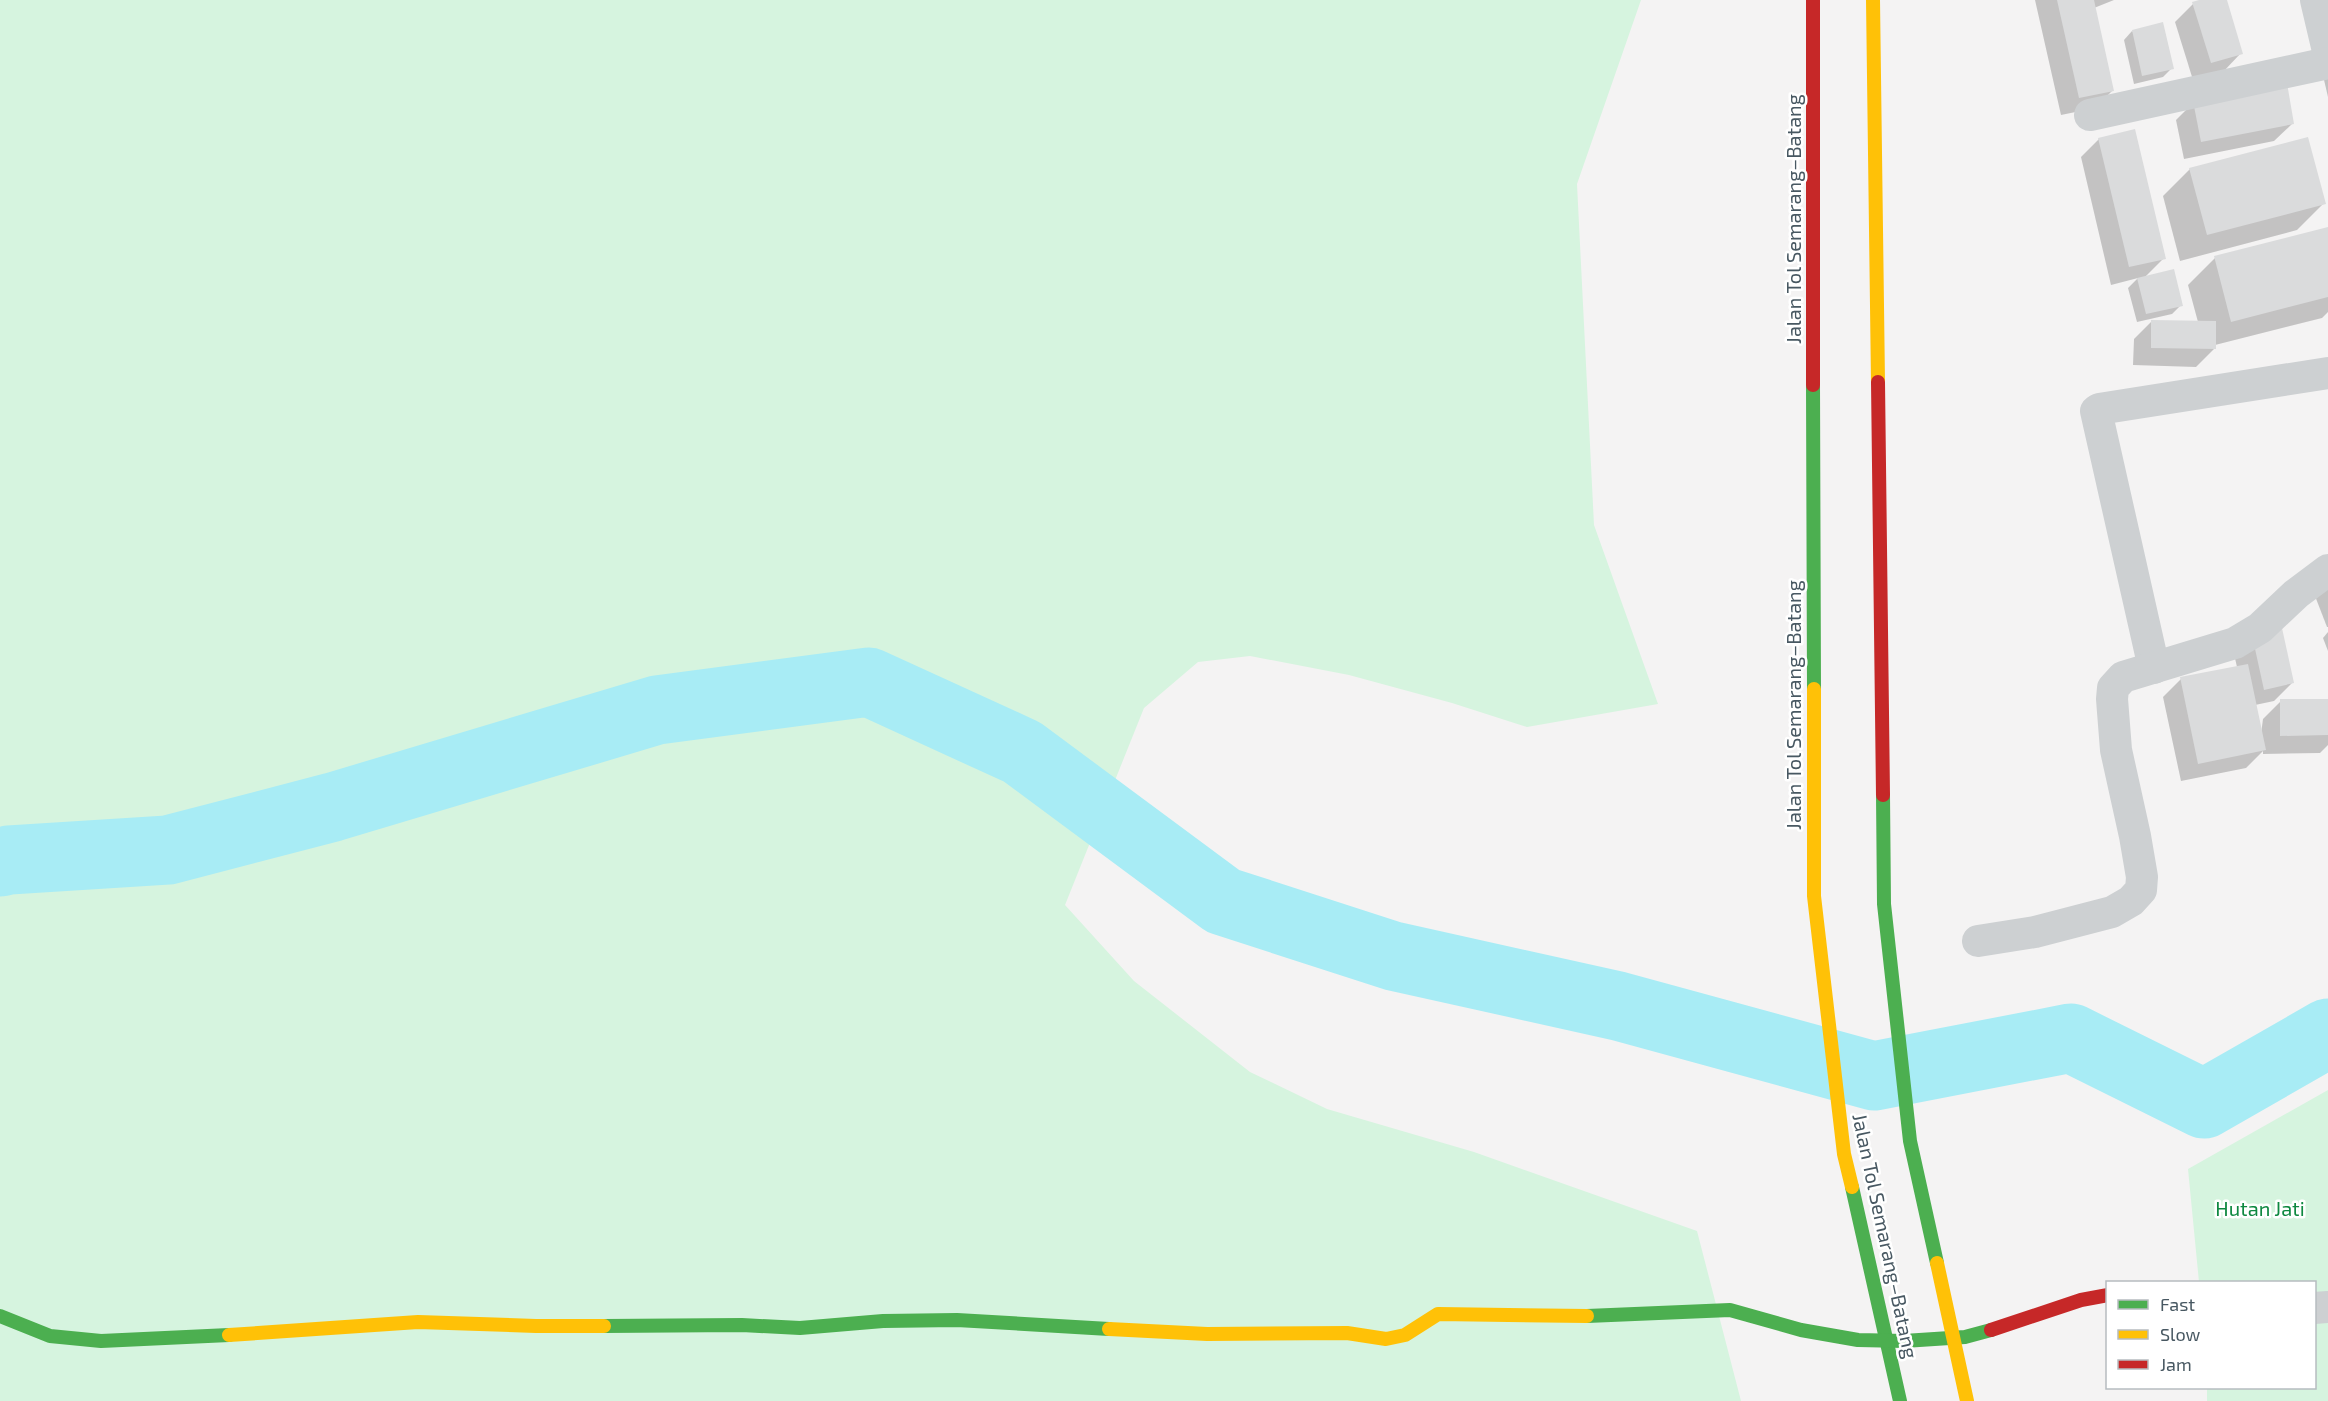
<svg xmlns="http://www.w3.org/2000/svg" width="2328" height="1401" viewBox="0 0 2328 1401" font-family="'Exo 2',sans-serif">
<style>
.green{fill:#d6f4df}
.shadow{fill:#0003}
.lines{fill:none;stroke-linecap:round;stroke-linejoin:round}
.river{stroke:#a8ecf5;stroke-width:69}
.building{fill:#dadbdc}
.street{stroke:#cdd0d2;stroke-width:32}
.fast{stroke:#4caf50;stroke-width:14}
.slow{stroke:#ffc107;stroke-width:14}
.jam{stroke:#c62828;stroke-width:14}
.labels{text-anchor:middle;stroke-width:5;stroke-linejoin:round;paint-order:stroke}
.street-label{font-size:20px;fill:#485862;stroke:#fff}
.park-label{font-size:20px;fill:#0e8840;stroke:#fff}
</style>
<rect width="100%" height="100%" fill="#f4f3f3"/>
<g class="green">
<polygon points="0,0 1641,0 1577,184 1594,525 1658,704 1527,727 1452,703 1349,675 1250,656 1198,662 1144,708 1065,905 1134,981 1250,1072 1327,1109 1474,1152 1697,1231 1741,1401 0,1401"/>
<polygon points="2328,1090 2328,1401 2207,1401 2207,1388 2314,1388 2314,1282 2199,1282 2188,1169"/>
</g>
<g class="shadow">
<polygon points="2035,0 2114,0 2094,8 2113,90 2095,108 2061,115"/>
<polygon points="2205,0 2225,0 2241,53 2223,72 2193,80 2175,22 2193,4"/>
<polygon points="2132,31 2172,68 2163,77 2134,84 2124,40"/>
<polygon points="2328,44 2328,97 2318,54"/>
<polygon points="2194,102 2293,123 2274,141 2184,159 2176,120"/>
<polygon points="2099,139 2164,258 2145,277 2181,305 2172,314 2137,322 2128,288 2138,278 2111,285 2081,157"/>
<polygon points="2190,169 2324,203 2297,230 2180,261 2163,196"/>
<polygon points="2328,228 2328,312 2322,318 2215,345 2214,349 2196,367 2133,365 2134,339 2152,321 2198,322 2188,285 2215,258"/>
<polygon points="2328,583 2328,627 2327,627 2315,596"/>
<polygon points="2328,632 2328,651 2323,638"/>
<polygon points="2253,636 2292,683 2274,701 2255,705 2261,734 2263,719 2281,701 2328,701 2328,745 2320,753 2263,754 2263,751 2246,768 2181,781 2163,697 2181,679 2237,667 2234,654"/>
</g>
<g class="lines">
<polyline class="river" points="0,862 9,860 168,850 333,807 657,710 869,682 1022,752 1223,901 1393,956 1618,1006 1874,1076 2071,1038 2204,1104 2328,1033"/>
</g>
<g class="building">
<polygon points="2057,0 2094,0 2114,91 2079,98"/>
<polygon points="2199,0 2227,0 2243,54 2211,63 2192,2"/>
<polygon points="2163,22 2174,69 2142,76 2132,30"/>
<polygon points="2287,83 2294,124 2201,142 2193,101"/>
<polygon points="2135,129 2166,259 2129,267 2098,138"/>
<polygon points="2308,137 2326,204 2207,235 2189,168"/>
<polygon points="2328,227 2328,297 2231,322 2214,256"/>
<polygon points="2174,269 2183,306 2146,314 2137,278"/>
<polygon points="2151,320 2216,321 2216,349 2151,348"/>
<polygon points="2282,628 2294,683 2264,690 2252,635"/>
<polygon points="2248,664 2266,750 2198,764 2180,677"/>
<polygon points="2280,699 2328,699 2328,735 2280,736"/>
</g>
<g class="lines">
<g class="street">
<polyline points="2316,0 2328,51"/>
<polyline points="2090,115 2328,63"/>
<polyline points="2154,668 2096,411 2099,409 2328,373"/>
<polyline points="1978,941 2035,932 2112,912 2131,901 2141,890 2142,877 2135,836 2116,750 2112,699 2113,688 2123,677 2235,643 2260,628 2296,594 2328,570"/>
<polyline points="2314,1308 2328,1307"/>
</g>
<g class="fast">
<polyline points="1813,385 1814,689"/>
<polyline points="1883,795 1884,904 1910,1141 1937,1263"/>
<polyline points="1852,1187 1900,1401"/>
<polyline points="0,1316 50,1336 101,1341 229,1335"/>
<polyline points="1587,1316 1730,1310 1801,1330 1858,1340 1904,1341 1965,1337 1991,1330"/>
<polyline points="604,1326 742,1325 800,1328 883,1321 957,1320 1109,1329"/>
</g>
<g class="slow">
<polyline points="1873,0 1878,382"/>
<polyline points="1814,689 1814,896 1844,1154 1852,1187"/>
<polyline points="1937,1263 1967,1401"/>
<polyline points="1109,1329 1207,1334 1347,1333 1386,1339 1405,1335 1438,1314 1587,1316"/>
<polyline points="229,1335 418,1322 536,1326 604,1326"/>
</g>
<g class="jam">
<polyline points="1813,0 1813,385"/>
<polyline points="1878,382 1883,795"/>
<polyline points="1991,1330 2081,1300 2108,1295"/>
</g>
</g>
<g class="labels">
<g class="street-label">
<text transform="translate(1794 219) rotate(-90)" y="7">Jalan Tol Semarang–Batang</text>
<text transform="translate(1794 705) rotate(-90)" y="7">Jalan Tol Semarang–Batang</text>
<text transform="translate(1885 1236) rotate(78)" y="7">Jalan Tol Semarang–Batang</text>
</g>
<g class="park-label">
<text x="2260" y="1216">Hutan Jati</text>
</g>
</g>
<rect x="2106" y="1281" width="210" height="108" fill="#ffffff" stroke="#b6bcc0" stroke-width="1.5"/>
<rect x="2118" y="1300" width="30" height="9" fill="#4caf50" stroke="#b6bcc0" stroke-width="1.5"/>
<text x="2160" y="1311" font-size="18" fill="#485862">Fast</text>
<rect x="2118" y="1330" width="30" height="9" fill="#ffc107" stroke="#b6bcc0" stroke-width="1.5"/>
<text x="2160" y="1341" font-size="18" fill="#485862">Slow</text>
<rect x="2118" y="1360" width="30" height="9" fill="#c62828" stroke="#b6bcc0" stroke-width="1.5"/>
<text x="2160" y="1371" font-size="18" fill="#485862">Jam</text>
</svg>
